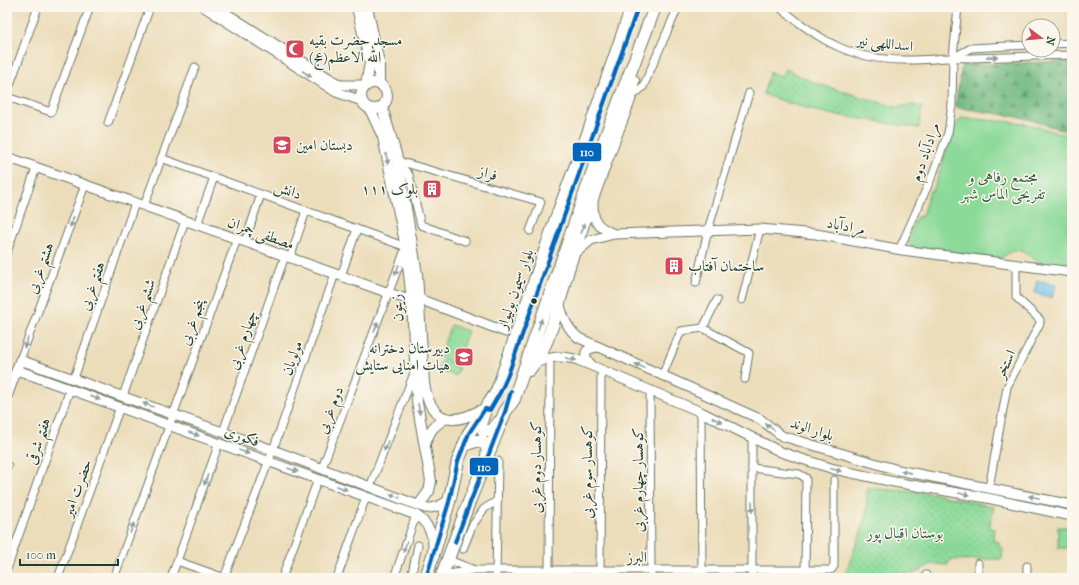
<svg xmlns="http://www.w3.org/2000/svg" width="1079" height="585" viewBox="0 0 1079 585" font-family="'IM FELL French Canon',Amiri,serif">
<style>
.forest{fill:url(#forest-firs);stroke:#487c5a}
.park{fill:url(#park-dots);stroke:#568c66}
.garden{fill:#8cda99;stroke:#568c66}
.water{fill:#6dbee8;stroke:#467e8e}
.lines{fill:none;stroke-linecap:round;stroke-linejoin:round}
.minor-casing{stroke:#677563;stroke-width:9}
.tertiary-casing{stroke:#677563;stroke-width:11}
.secondary-casing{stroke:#677563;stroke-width:12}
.primary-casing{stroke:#677563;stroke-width:14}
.minor{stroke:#fff;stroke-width:7}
.tertiary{stroke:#fff;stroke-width:9}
.secondary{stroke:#fff;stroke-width:10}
.primary{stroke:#fff;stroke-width:12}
.bus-1-casing{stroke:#fbf7ec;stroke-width:7}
.bus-1{stroke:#0065bd;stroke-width:4}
.oneway{fill:#8f9e9a}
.bus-dot{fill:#1f3d34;stroke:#fbf7ec;stroke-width:1.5}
.labels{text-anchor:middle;stroke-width:3;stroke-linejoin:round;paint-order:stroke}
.poi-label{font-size:15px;fill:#1f3d34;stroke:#fbf7ec;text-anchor:start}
.street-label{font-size:15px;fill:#1f3d34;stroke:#fbf7ec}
.park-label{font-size:15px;fill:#355c48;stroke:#fbf7ec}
.line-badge{stroke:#fbf7ec;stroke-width:1.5}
.badge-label{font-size:11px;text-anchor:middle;font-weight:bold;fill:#fff}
</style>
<defs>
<pattern id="forest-firs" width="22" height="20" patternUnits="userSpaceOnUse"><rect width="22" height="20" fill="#71ba81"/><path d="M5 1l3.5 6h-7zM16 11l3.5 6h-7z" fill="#5c986a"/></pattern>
<pattern id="park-dots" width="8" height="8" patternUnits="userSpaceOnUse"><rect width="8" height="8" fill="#8cda99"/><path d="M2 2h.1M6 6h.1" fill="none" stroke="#78bc84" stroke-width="1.8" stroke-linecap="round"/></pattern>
</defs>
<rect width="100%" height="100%" fill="#fbf7ec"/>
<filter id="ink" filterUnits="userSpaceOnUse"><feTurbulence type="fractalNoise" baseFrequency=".025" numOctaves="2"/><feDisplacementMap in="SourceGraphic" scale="8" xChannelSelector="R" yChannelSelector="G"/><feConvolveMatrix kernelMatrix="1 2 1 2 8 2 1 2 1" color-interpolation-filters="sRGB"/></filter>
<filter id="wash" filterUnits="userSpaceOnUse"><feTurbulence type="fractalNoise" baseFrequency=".012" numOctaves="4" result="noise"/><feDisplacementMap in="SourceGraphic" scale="16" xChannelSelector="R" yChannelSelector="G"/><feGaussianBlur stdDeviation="0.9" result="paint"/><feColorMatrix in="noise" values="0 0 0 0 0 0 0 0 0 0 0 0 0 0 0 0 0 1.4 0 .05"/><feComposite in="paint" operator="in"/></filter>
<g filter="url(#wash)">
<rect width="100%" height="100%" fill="#ecddba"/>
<polygon class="forest" points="1072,61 1072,133 1024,118 955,107 962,65"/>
<g class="park">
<polygon points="786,69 815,83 895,107 911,105 922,107 919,128 823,113 791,104 763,94 770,72 781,76"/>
<polygon points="867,488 930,493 994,507 989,528 994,529 993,541 999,542 999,547 1003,548 1002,559 950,560 948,565 932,564 915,573 869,576 845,574 866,519"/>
</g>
<g class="garden">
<polygon points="961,118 1024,123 1072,137 1072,271 1046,266 1021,251 1014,250 999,259 911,247 907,240 917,217 922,216 930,190 933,191 954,129"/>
<polygon points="451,325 468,331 456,364 439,357"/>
<polygon points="442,361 459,368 455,376 438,370"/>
<rect x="1058" y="527" width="14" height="21"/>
</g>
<polygon class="water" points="1037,280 1056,285 1052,298 1034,293"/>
</g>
<g filter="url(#ink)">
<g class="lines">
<defs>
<g id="minor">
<path d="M779,7C822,42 852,61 909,60C929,60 949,57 970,58L1072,55"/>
<polyline points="1053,44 1072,43"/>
<polyline points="954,57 971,48 1029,45"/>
<polyline points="7,93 38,7"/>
<polyline points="7,97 51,112 90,7"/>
<polyline points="630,98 643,87 678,7"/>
<polyline points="108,123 150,7"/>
<polyline points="161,158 406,247 322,468"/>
<polyline points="398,161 541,202 530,231"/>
<polyline points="399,163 409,175 421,225 465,241"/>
<polyline points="144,206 195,67"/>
<polyline points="197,225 214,177"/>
<polyline points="245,242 261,194"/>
<polyline points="899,250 933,174 948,133 952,104 953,57 958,7"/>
<polyline points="7,252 36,168"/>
<polyline points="290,258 306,211"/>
<polyline points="341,276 357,229"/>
<polyline points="696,283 708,230 749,93"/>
<polyline points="742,300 760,229"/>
<polyline points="703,328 749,353 745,379"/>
<polyline points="20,360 85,185"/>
<polyline points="662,376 681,331 703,328 717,300"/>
<polyline points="74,378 135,203"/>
<polyline points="650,390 651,578"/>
<polyline points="123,396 185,221"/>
<polyline points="701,412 702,578"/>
<polyline points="223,432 285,256"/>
<polyline points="7,466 8,466"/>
<polyline points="752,468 799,474 806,478 805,578"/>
<polyline points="370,487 414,373"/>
<polyline points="989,488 1007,387 1040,323 1040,320 1038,318 1016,297 1016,264"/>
<polyline points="463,549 472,526 484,509 498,500"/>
<polyline points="449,558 454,562 472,569"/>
<polyline points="177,561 225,578"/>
<polyline points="1027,566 1027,578"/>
<polyline points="7,569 70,389"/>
<polyline points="442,575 474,570 830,570 832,569 834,566 834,480"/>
<polyline points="58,578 120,407"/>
<polyline points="114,578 237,239"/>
<polyline points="171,578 219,443"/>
<polyline points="224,578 273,450 335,274"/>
<polyline points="282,578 318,479"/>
<polyline points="337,578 366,497"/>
<polyline points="394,578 416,515"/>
<polyline points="411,578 418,545"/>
<polyline points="496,578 498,461"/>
<polyline points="549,578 550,364"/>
<polyline points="600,578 601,375"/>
<polyline points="752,578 752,438"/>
<polyline points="926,578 926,575"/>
<polyline points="978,578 978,563"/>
</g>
<g id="tertiary">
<polyline points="204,7 336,92 362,101"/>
<polyline points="216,7 340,85 366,85"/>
<polyline points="7,157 389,293 412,301 419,299 506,332"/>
<path d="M593,202C593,222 596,226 614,234"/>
<polyline points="573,255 591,240 614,234 760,229 816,234 902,250 1072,272"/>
<path d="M559,302C563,317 567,329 579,338L760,419L782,436L898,470L1072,505"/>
<path d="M534,364C551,356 560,355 578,360L701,412L781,452L805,460L834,469L894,482L987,498L1072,516"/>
<path d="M591,365C582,353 584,349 598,347"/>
<path d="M17,370L416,515C428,523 433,533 433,547"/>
<path d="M7,397L20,360L273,450L425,508C435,509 441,505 449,500"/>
</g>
<g id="secondary">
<polyline points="357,7 370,63 366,85"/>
<polyline points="367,7 379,63 379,84"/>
<circle cx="374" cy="96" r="13"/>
<path d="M382,107L398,161L417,274L424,383C427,405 438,426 465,417C472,415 478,411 485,409"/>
<polyline points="370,109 383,137 406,247 412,301 417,402 431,481 429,491 419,505"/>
<path d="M425,444C430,430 433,426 446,418"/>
</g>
<g id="primary">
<path d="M529,370C554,340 559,298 570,263C588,208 608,154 629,100L633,81"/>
<polyline points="484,413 480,424 484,431 492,431 499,422"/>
<path d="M464,446C470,442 484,436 487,448C488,450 487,455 487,458"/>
<polyline points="426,578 449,502 458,461 469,433 496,393 499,385 558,213 590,128 632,7"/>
<polyline points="441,578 469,502 505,412 514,399 595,165 655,7"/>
</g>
</defs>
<use href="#minor" class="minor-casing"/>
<use href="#tertiary" class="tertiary-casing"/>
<use href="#secondary" class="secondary-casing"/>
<use href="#primary" class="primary-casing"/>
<use href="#minor" class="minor"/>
<use href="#tertiary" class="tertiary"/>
<use href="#secondary" class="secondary"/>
<use href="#primary" class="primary"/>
<defs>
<g id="bus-1">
<polyline points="455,542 505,412 511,391"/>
<polyline points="426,578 449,502 458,461 469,433 485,409 490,410 501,391 508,375 638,7"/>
</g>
</defs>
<use href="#bus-1" class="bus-1-casing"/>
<use href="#bus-1" class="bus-1"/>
</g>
<defs><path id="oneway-solid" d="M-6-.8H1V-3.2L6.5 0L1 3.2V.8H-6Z"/></defs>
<g class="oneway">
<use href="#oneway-solid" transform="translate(992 57) rotate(-1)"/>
<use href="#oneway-solid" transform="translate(307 74) rotate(33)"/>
<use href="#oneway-solid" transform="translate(387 159) rotate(78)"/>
<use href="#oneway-solid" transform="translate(72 222) rotate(110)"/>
<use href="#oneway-solid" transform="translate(583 228) rotate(-71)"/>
<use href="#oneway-solid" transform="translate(397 270) rotate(110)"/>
<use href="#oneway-solid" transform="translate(540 324) rotate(-71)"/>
<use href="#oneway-solid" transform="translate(376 327) rotate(-69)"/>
<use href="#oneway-solid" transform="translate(26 343) rotate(110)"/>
<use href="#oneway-solid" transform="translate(571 359) rotate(13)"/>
<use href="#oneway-solid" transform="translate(640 366) rotate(-156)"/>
<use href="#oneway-solid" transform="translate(95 398) rotate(20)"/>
<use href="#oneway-solid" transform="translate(148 405) rotate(-160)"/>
<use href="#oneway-solid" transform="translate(419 409) rotate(80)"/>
<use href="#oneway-solid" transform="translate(717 420) rotate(27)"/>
<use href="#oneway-solid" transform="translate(770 427) rotate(-143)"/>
<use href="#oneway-solid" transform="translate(194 434) rotate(20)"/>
<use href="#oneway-solid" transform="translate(386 446) rotate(111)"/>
<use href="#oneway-solid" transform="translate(244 452) rotate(20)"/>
<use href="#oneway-solid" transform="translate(293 470) rotate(20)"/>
<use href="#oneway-solid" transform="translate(836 470) rotate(14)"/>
<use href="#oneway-solid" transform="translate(906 472) rotate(-169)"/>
<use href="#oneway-solid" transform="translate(206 480) rotate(109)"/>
<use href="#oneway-solid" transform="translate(342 488) rotate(21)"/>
<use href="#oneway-solid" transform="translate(964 494) rotate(10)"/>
<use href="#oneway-solid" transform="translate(395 496) rotate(-160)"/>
<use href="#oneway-solid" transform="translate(1034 497) rotate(-168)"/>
<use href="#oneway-solid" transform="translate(752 507) rotate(90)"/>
<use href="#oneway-solid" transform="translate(132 528) rotate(-70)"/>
<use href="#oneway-solid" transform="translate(405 547) rotate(109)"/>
</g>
</g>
<defs>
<symbol id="mosque-square" viewBox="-11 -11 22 22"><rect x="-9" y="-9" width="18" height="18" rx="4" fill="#d1495b" stroke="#fbf7ec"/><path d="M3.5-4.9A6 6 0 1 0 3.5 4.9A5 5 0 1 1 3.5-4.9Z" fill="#fff"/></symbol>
<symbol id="school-square" viewBox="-11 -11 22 22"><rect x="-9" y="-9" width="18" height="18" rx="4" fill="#d1495b" stroke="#fbf7ec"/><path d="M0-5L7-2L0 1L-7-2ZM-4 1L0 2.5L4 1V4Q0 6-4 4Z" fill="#fff"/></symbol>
<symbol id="building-square" viewBox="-11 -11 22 22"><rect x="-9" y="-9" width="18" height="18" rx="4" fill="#d1495b" stroke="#fbf7ec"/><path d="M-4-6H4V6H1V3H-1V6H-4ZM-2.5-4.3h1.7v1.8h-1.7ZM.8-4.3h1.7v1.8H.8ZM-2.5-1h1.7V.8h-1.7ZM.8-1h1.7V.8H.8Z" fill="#fff"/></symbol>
</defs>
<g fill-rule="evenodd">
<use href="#mosque-square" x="284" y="38" width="22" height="22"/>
<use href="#school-square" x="271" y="134" width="22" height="22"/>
<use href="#building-square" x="421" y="178" width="22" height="22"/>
<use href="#building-square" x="663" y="255" width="22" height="22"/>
<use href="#school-square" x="453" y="346" width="22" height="22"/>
</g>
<circle class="bus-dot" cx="534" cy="301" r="3.5"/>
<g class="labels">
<g class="poi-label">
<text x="309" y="45">مسجد حضرت بقیه<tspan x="309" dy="17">الله الاعظم(عج)</tspan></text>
<text x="296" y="150">دبستان امین</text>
<text x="418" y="194" text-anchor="end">بلوک ۱۱۱</text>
<text x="688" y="271">ساختمان آفتاب</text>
<text x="450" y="353" text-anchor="end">دبیرستان دخترانه<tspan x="450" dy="17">هیات امنایی ستایش</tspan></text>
</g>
<g class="street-label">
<text transform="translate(885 43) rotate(7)" y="5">اسداللهی نیر</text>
<text transform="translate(925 152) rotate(-71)" y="5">مرادآباد دوم</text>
<text transform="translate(488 173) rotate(16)" y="5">فراز</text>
<text transform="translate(288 190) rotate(20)" y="5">دانش</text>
<text transform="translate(846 226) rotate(11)" y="5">مرادآباد</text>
<text transform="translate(261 233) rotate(20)" y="5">مصطفی چمران</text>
<text transform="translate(40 268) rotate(-70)" y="5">هشتم غربی</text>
<text transform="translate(92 286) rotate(-71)" y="5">هفتم غربی</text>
<text transform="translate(515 289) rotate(-71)" y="5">بلوار سیمون بولیوار</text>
<text transform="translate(142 304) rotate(-70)" y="5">ششم غربی</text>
<text transform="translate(397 308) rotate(-94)" y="5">زیتون</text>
<text transform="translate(192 322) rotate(-70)" y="5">پنجم غربی</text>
<text transform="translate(242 340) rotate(-71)" y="5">چهارم غربی</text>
<text transform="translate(292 358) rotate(-70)" y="5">مولویان</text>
<text transform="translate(1005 364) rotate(-64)" y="5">استخر</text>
<text transform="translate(330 410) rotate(-69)" y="5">دوم غربی</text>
<text transform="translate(812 429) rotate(18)" y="5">بلوار الوند</text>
<text transform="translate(242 436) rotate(20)" y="5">فکوری</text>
<text transform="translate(38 441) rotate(-71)" y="5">هفتم شرقی</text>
<text transform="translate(536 467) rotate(-90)" y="5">کوهسار دوم غربی</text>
<text transform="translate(587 472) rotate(-90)" y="5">کوهسار سوم غربی</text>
<text transform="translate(638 480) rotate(-90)" y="5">کوهسار چهارم غربی</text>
<text transform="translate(77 488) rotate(-70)" y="5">حضرت امیر</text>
<text x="637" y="562">البرز</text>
</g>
<g class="park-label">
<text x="1003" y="182">مجتمع رفاهی و<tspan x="1003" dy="17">تفریحی الماس شهر</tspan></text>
<text x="905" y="538">بوستان اقبال پور</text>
</g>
</g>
<g class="line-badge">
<rect x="572" y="142" width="30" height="20" rx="4" fill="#0065bd"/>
<rect x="469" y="457" width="30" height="19" rx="4" fill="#0065bd"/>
</g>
<g class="badge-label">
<text x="587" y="156">110</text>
<text x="484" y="471">110</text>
</g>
<rect width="1079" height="585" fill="none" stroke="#fbf7ec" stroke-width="24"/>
<g transform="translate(1041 38) rotate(106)"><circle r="19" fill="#fbf7ec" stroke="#a3ada2"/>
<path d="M0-3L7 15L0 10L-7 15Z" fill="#d1495b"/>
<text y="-6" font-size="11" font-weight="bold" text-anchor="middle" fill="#1f3d34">N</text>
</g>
<path d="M20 559v6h98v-6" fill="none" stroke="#1f3d34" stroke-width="2"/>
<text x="26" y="559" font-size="12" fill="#1f3d34" stroke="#fbf7ec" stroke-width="3" paint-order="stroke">100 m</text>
</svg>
